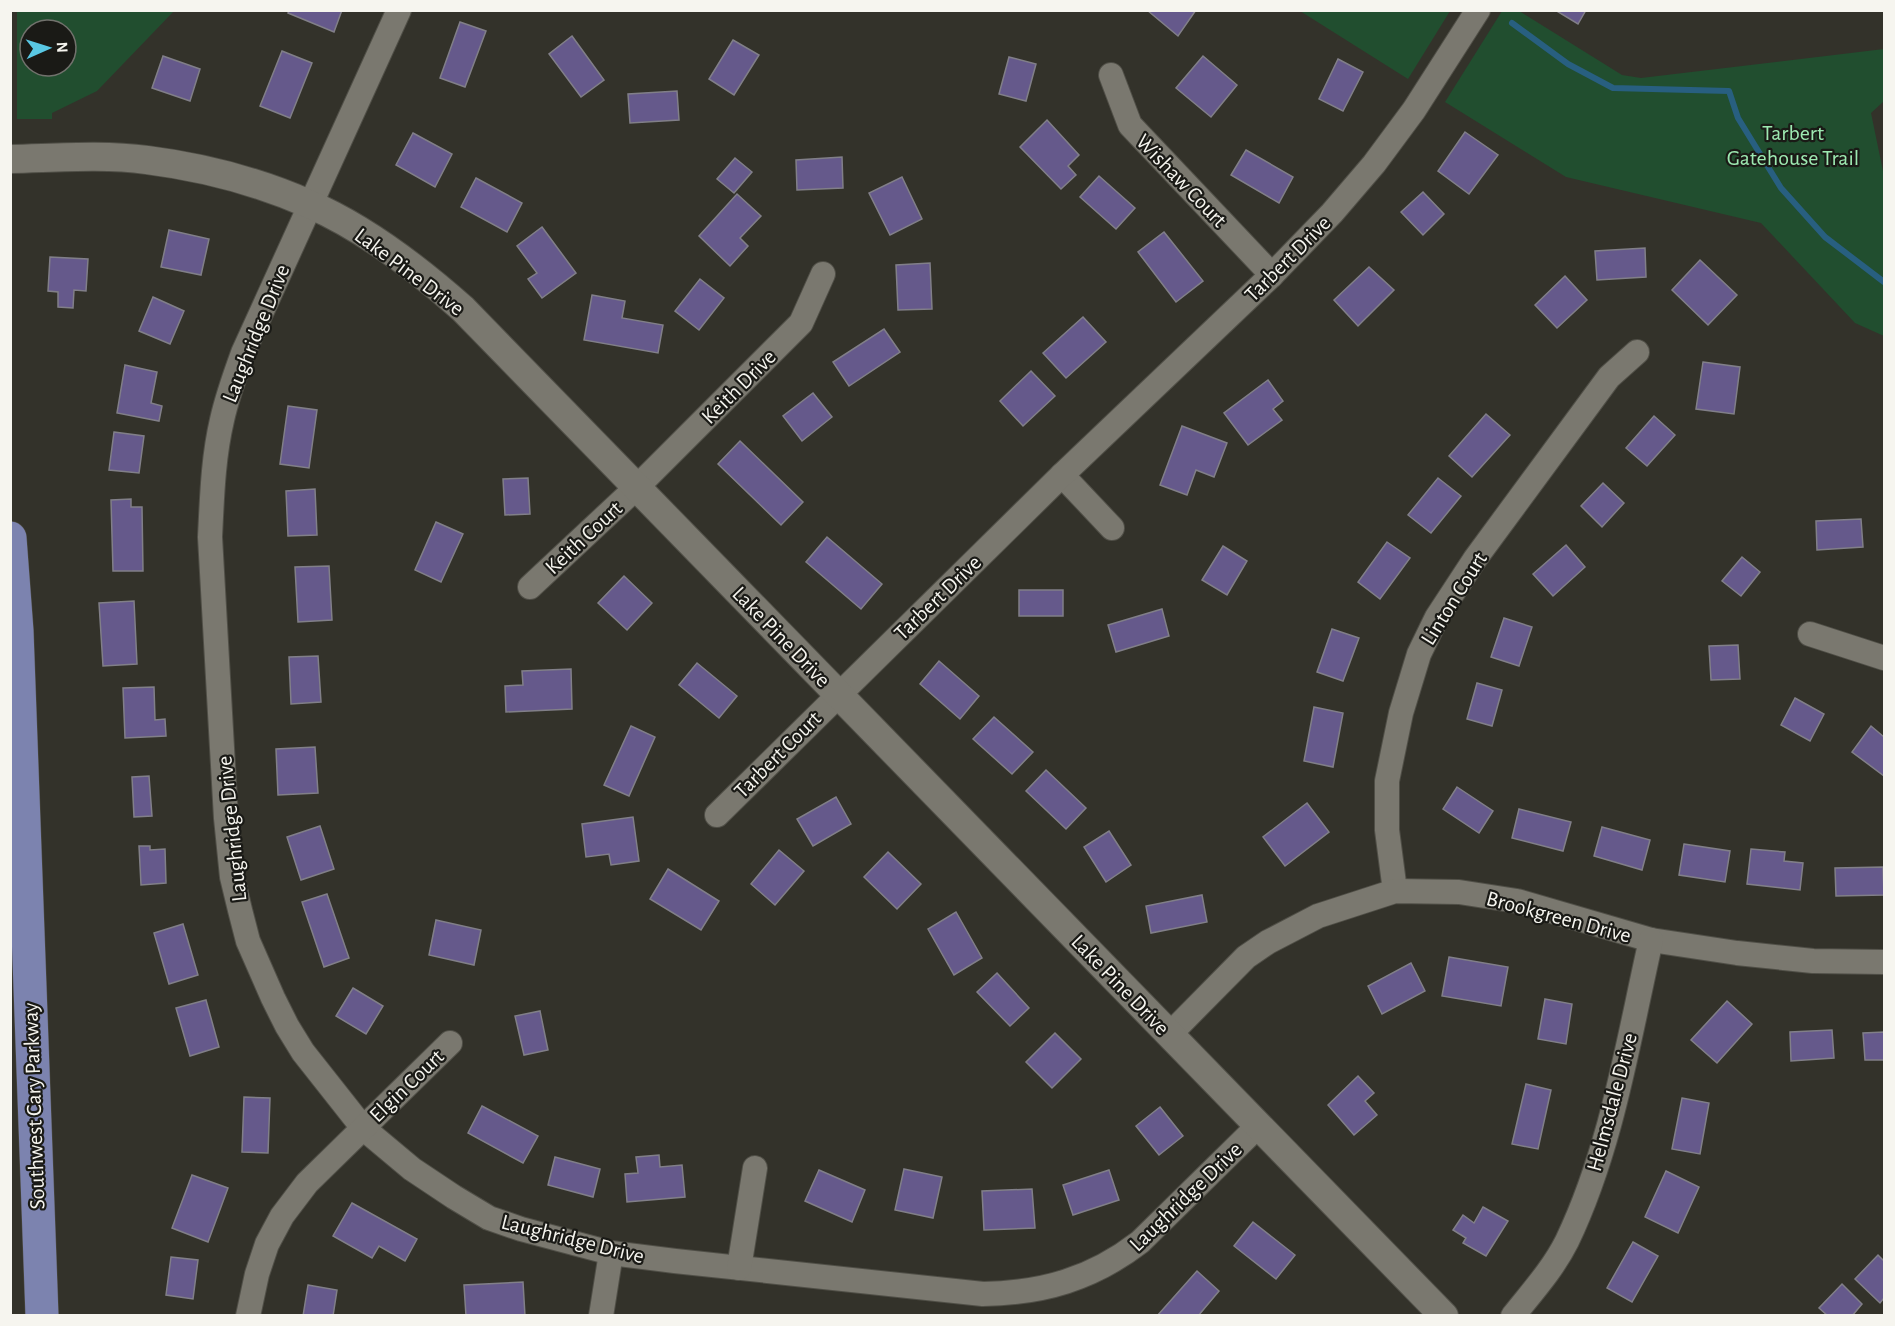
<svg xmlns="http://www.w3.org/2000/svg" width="1895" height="1326" viewBox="0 0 1895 1326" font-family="'Alegreya Sans',sans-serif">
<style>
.green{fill:#214e2f;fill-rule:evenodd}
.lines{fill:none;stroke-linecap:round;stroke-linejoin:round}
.stream{stroke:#285f80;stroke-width:6}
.building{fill:#65598b;stroke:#817f88;stroke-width:1.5}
.minor-casing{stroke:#504f47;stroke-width:26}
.tertiary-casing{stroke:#504f47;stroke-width:30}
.primary-casing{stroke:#504f47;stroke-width:34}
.minor{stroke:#7a786f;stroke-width:24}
.tertiary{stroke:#7a786f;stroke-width:28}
.primary{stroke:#7c83af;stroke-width:33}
.labels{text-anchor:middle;stroke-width:4.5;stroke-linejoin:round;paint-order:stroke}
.park-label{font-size:22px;fill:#9de9b1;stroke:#1a1a16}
.street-label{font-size:22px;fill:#f6f5ef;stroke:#1a1a16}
</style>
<rect width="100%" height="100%" fill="#33322a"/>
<g class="green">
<path d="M17,11V10L174,11L97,91L52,113V119H17ZM30,30H66V66H30Z"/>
<polygon points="1300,11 1450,11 1408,79"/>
<polygon points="1502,11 1519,11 1622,75 1641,78 1884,49 1884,101 1871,113 1884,176 1884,336 1855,323 1761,223 1566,177 1445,102"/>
</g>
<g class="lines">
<polyline class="stream" points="1512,23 1568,64 1613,88 1729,91 1738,118 1781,188 1825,237 1884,282"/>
</g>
<g class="building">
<polygon points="289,10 342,10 334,32 288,13"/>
<polygon points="1147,10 1196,10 1178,36"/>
<polygon points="1555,10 1586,10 1578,24"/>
<polygon points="460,22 486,31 465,87 440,78"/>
<polygon points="572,36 604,80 581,97 549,54"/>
<polygon points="733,40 759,55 734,95 709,79"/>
<polygon points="282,51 312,63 290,118 260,106"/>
<polygon points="163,56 200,69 190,101 152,88"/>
<polygon points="1203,56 1237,85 1211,117 1176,88"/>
<polygon points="1009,57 1036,64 1026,101 999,94"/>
<polygon points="1338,59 1363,72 1343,111 1319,99"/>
<polygon points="677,91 679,120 630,123 628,94"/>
<polygon points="1047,120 1079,155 1068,166 1076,175 1061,189 1020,147"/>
<polygon points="1465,132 1498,155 1469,194 1438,171"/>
<polygon points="413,133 452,154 435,187 396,165"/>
<polygon points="1246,150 1293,177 1279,203 1231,175"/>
<polygon points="842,157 843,188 797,190 796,160"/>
<polygon points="735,158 752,172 734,193 717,179"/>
<polygon points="1099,176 1135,208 1116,229 1080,197"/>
<polygon points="902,177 922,219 890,235 869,193"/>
<polygon points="476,178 522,203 507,232 461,207"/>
<polygon points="1423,192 1444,214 1423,235 1401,212"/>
<polygon points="737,194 761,216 740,238 748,246 730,266 699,236"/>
<polygon points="542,227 576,273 542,298 528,279 537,273 517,246"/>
<polygon points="169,230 209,239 201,275 161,267"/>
<polygon points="1164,232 1203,281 1176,302 1138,252"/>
<polygon points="1645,248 1646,277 1597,280 1595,251"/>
<polygon points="50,257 88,259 86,291 74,290 73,308 58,307 58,292 48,291"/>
<polygon points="1700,260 1737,295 1708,325 1672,290"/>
<polygon points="930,263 932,309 898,310 896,265"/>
<polygon points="1369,267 1394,290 1358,326 1334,300"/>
<polygon points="1565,276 1587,300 1557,328 1535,305"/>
<polygon points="700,279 724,298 699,330 675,311"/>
<polygon points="592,295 625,301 622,318 663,325 658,353 584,340"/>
<polygon points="153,297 184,311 170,344 139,331"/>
<polygon points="1083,317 1106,342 1066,378 1043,353"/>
<polygon points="884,329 900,352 849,386 833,362"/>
<polygon points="1703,362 1740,367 1734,414 1696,409"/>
<polygon points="125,365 157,372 151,403 162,406 159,421 117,413"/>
<polygon points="1031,371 1055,396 1023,426 1000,401"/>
<polygon points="1268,380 1283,401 1273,409 1282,420 1248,445 1224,413"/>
<polygon points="813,393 832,417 802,441 783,416"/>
<polygon points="288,406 317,410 309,468 280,464"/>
<polygon points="1486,414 1510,435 1472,477 1449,456"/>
<polygon points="1654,416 1675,435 1647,466 1626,448"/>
<polygon points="1182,426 1227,443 1214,477 1196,470 1187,495 1160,485"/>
<polygon points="114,432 144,436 139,473 109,470"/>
<polygon points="740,441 803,502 781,525 718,464"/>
<polygon points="528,478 530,514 505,515 503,479"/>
<polygon points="1438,478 1461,496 1431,533 1408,515"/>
<polygon points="1603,483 1624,503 1602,527 1581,506"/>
<polygon points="315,489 317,535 288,536 286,491"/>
<polygon points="131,499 131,507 142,507 143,571 113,571 111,500"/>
<polygon points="1861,519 1863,547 1817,550 1816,521"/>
<polygon points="436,522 463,534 441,582 415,570"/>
<polygon points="827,537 882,584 861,609 806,562"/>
<polygon points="1387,542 1410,558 1380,599 1358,582"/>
<polygon points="1566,545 1585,567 1553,596 1533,574"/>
<polygon points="1223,546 1247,561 1227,595 1202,580"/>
<polygon points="1742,557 1760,572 1741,596 1722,581"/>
<polygon points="329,566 332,620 298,622 295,567"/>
<polygon points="624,576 652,603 627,630 598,603"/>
<rect x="1019" y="590" width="44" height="26"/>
<polygon points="134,601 137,664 103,666 99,603"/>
<polygon points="1162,609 1169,636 1116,652 1108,625"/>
<polygon points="1504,618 1532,627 1519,666 1491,657"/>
<polygon points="1332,629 1359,638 1343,681 1317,672"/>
<polygon points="1738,645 1740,679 1711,680 1709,646"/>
<polygon points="318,656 321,702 291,704 289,657"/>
<polygon points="939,661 979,696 960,719 920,684"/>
<polygon points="697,663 737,696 719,718 679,685"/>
<polygon points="571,669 572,709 506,712 505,686 523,685 522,671"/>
<polygon points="1477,683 1502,690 1492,726 1467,719"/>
<polygon points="154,687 155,720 165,719 166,736 125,738 123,688"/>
<polygon points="1795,698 1824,714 1810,741 1781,725"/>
<polygon points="1314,707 1343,713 1333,767 1304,761"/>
<polygon points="994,717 1033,752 1012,774 973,739"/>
<polygon points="631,726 655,737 629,796 604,785"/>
<polygon points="1871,726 1884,737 1884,776 1852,752"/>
<polygon points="315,747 318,793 278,795 276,749"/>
<polygon points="1046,770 1086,808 1066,829 1026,791"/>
<polygon points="149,776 152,816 134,817 132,777"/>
<polygon points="1457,787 1493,811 1479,833 1443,809"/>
<polygon points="836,797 851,824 813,846 797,819"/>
<polygon points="1307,803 1329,832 1285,866 1263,837"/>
<polygon points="1519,809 1571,822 1563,851 1512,838"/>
<polygon points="633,817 639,861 611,865 609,854 586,857 582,824"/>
<polygon points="320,826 334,869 301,880 287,837"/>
<polygon points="1602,827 1650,840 1642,870 1594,856"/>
<polygon points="1109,831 1131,865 1106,882 1084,847"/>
<polygon points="1684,844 1730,851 1725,882 1679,875"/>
<polygon points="139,846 150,846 150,850 165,849 166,883 141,885"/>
<polygon points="1751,849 1785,852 1784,861 1803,863 1800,890 1747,884"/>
<polygon points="779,850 804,871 775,905 751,884"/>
<polygon points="888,852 921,884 897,909 864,877"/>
<polygon points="1883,867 1884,895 1836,896 1835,868"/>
<polygon points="668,869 719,901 701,930 650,899"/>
<polygon points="327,894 349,958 324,967 302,902"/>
<polygon points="1202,895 1207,922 1151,933 1146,906"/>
<polygon points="956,912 982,958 954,975 928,929"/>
<polygon points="436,920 481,930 474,965 429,955"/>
<polygon points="183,924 198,975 169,984 154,933"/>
<polygon points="1449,957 1508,967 1501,1006 1442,996"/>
<polygon points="1411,963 1425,991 1382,1014 1368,986"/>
<polygon points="997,973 1029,1008 1010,1026 977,992"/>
<polygon points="353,988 383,1006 366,1034 336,1016"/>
<polygon points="1545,999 1572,1004 1566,1044 1538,1039"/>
<polygon points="206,1000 219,1047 190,1056 176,1008"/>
<polygon points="1727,1001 1752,1024 1717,1063 1691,1040"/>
<polygon points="540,1011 548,1050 524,1055 515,1016"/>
<polygon points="1832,1030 1834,1058 1791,1061 1790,1032"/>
<polygon points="1884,1032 1884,1060 1865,1060 1863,1033"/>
<polygon points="1055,1033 1081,1059 1052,1088 1026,1062"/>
<polygon points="1358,1076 1374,1093 1365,1101 1377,1115 1354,1135 1328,1105"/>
<polygon points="1526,1084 1551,1090 1538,1149 1512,1144"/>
<polygon points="244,1097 270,1098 268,1153 242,1152"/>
<polygon points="1682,1098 1709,1103 1700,1154 1672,1149"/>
<polygon points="482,1106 538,1136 523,1163 468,1133"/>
<polygon points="1160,1107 1183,1136 1159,1155 1136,1126"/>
<polygon points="659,1155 660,1167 682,1165 685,1197 627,1202 625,1174 638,1173 636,1157"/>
<polygon points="555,1157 600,1169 593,1197 548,1185"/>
<polygon points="904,1169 942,1177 933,1218 895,1210"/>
<polygon points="819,1170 865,1190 852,1222 805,1201"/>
<polygon points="1109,1170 1119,1200 1073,1215 1063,1185"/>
<polygon points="1666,1171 1699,1187 1678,1233 1645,1217"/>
<polygon points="192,1175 228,1188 208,1242 172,1228"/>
<polygon points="1032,1189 1035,1228 984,1230 982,1191"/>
<polygon points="352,1203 417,1239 405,1261 379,1246 372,1258 333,1236"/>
<polygon points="1483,1207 1508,1221 1486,1256 1463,1243 1466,1238 1453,1230 1463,1215 1474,1223"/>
<polygon points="1253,1222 1295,1255 1276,1279 1234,1246"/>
<polygon points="1633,1242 1658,1256 1632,1302 1607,1288"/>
<polygon points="1878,1255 1884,1261 1884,1298 1880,1303 1855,1279"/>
<polygon points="171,1257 198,1260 193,1299 166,1295"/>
<polygon points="1197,1271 1219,1291 1198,1316 1157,1316"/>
<polygon points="523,1282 525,1316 466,1316 464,1285"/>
<polygon points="1842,1284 1862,1304 1852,1316 1828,1316 1819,1308"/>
<polygon points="308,1285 337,1290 333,1316 303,1316"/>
</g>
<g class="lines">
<defs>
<g id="minor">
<path d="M399,10L243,353C235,375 227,397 222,420C213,458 212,498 210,537L226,818L232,877L240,910L248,941L273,998L287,1026L303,1052L363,1128L412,1169L454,1197L489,1218L521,1229L611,1253L675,1261L983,1294C1043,1293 1092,1279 1140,1242L1258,1126"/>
<polyline points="1111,75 1130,125 1272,275"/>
<polyline points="1062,475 1112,528"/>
<polyline points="530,587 637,487 801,323 823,274"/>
<polyline points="1810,634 1884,658"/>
<polyline points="717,815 1062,475 1272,275 1332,213 1374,164 1414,110 1478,10"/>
<polyline points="1395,891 1387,830 1387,781 1401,713 1419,654 1437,617 1475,559 1609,377 1637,352"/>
<polyline points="1170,1034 1246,957 1268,942 1318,916 1395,891 1459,892 1517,901 1651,940 1737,953 1813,961 1884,962"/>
<polyline points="739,1268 755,1168"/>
<polyline points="248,1316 257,1274 267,1244 282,1216 307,1183 450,1043"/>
<polyline points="601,1316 611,1253"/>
<path d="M1513,1316C1532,1292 1553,1269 1567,1241C1612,1147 1628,1041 1651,940"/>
</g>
<path id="tertiary" d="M10,159C56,158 102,154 147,160C202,167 259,182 309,204C365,228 418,269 463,309L1444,1316"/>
<polyline id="primary" points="10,538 17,631 42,1316"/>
</defs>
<use href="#minor" class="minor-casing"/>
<use href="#tertiary" class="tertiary-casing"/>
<use href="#primary" class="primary-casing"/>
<use href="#minor" class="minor"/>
<use href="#tertiary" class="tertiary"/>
<use href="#primary" class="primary"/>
</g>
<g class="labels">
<g class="park-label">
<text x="1793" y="140">Tarbert<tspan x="1793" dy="25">Gatehouse Trail</tspan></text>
</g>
<g class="street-label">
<text transform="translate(1182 180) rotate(46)" y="8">Wishaw Court</text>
<text transform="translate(1287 258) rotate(-45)" y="8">Tarbert Drive</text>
<text transform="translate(410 271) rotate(37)" y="8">Lake Pine Drive</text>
<text transform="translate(255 333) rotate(-68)" y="8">Laughridge Drive</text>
<text transform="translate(738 386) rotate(-45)" y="8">Keith Drive</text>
<text transform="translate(583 537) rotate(-43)" y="8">Keith Court</text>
<text transform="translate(937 597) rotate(-44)" y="8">Tarbert Drive</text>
<text transform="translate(1453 598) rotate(-58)" y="8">Linton Court</text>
<text transform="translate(782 636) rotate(46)" y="8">Lake Pine Drive</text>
<text transform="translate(777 754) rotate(-45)" y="8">Tarbert Court</text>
<text transform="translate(231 829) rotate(-96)" y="8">Laughridge Drive</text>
<text transform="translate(1559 916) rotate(15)" y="8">Brookgreen Drive</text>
<text transform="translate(1121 984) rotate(46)" y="8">Lake Pine Drive</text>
<text transform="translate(406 1085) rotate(-44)" y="8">Elgin Court</text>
<text transform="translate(1611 1102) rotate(-75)" y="8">Helmsdale Drive</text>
<text transform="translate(33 1106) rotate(-92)" y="8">Southwest Cary Parkway</text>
<text transform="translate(1185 1196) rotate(-44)" y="8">Laughridge Drive</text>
<text transform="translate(573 1238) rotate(14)" y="8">Laughridge Drive</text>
</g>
</g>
<rect width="1895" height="1326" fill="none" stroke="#f6f5ef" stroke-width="24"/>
<g transform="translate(48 48) rotate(87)"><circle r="28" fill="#1a1a16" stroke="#72726d" stroke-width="1.5"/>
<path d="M0-4.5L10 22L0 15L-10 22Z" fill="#59c8e4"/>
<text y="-9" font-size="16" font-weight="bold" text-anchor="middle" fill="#f6f5ef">N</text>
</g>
</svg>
